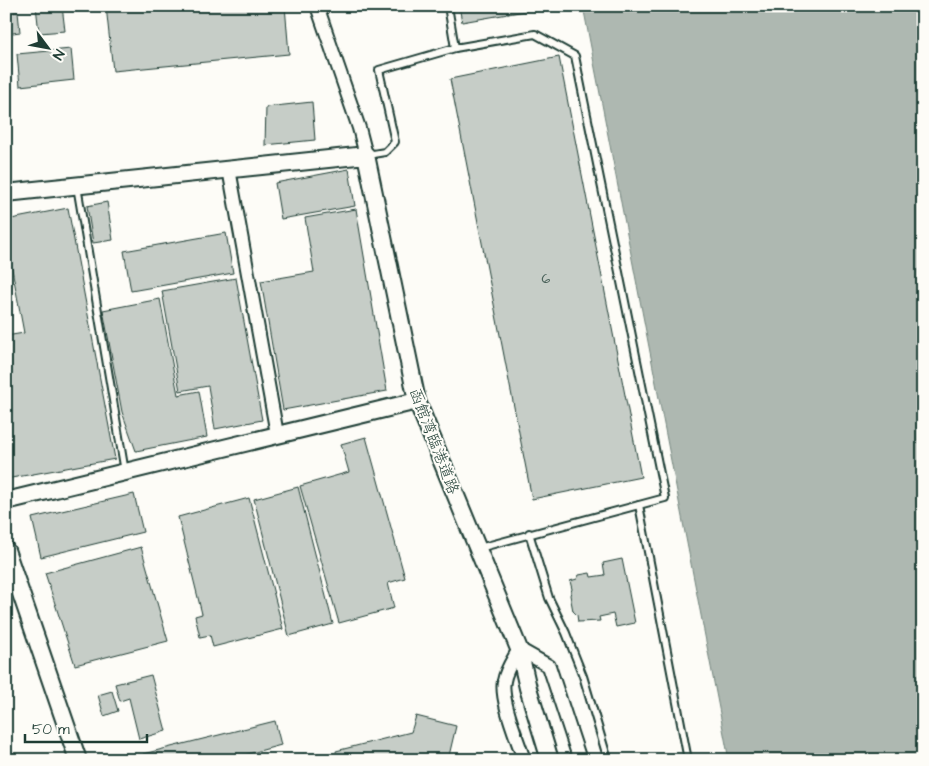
<svg xmlns="http://www.w3.org/2000/svg" width="929" height="766" viewBox="0 0 929 766" font-family="'Architects Daughter','Klee One',sans-serif">
<style>
.water{fill:#aeb8b1;stroke:#75877f}
.building{fill:#c6cdc7;stroke:#1f3d34}
.lines{fill:none;stroke-linecap:round;stroke-linejoin:round}
.service-casing{stroke:#1f3d34;stroke-width:10}
.minor-casing{stroke:#1f3d34;stroke-width:16}
.tertiary-casing{stroke:#1f3d34;stroke-width:20}
.service{stroke:#fdfcf7;stroke-width:6}
.minor{stroke:#fdfcf7;stroke-width:12}
.tertiary{stroke:#fdfcf7;stroke-width:16}
.labels{text-anchor:middle;stroke-width:4;stroke-linejoin:round;paint-order:stroke}
.number-label{font-size:14px;fill:#496159}
.street-label{font-size:16px;fill:#1f3d34;stroke:#fdfcf7}
</style>
<rect width="100%" height="100%" fill="#fdfcf7"/>
<filter id="ink" filterUnits="userSpaceOnUse"><feTurbulence type="fractalNoise" baseFrequency=".02" numOctaves="2"/><feDisplacementMap in="SourceGraphic" scale="10" xChannelSelector="R" yChannelSelector="G"/><feConvolveMatrix kernelMatrix="1 2 1 2 8 2 1 2 1" color-interpolation-filters="sRGB"/></filter>
<g filter="url(#ink)">
<polygon class="water" points="583,6 923,6 923,760 729,760"/>
<g class="building">
<polygon points="36,6 62,6 65,31 39,33"/>
<polygon points="106,6 285,6 289,54 113,71"/>
<polygon points="459,6 554,6 462,22"/>
<polygon points="18,12 20,32 6,34 6,13"/>
<polygon points="71,49 74,80 20,86 17,54"/>
<polygon points="559,57 641,477 532,499 450,79"/>
<polygon points="6,70 9,95 6,95"/>
<polygon points="312,102 315,140 265,145 266,107"/>
<polygon points="349,169 355,206 281,219 275,183"/>
<polygon points="107,202 113,240 93,243 87,206"/>
<polygon points="68,208 115,459 6,479 6,336 24,333 9,253 6,253 6,220"/>
<polygon points="356,209 387,391 283,410 261,281 314,272 305,218"/>
<polygon points="226,233 233,273 131,291 124,251"/>
<polygon points="236,278 262,420 215,429 208,386 180,391 162,291"/>
<polygon points="160,299 178,395 199,391 207,437 136,451 122,412 103,310"/>
<polygon points="366,437 405,578 388,583 394,608 339,623 300,486 349,472 341,444"/>
<polygon points="298,487 333,624 289,636 254,499"/>
<polygon points="134,494 143,532 41,557 32,518"/>
<polygon points="249,498 283,629 213,647 210,635 200,637 195,616 202,614 178,517"/>
<polygon points="141,547 168,641 75,665 45,573"/>
<polygon points="622,559 635,623 616,627 613,614 599,617 600,621 578,622 577,615 573,611 570,595 572,589 570,581 577,579 579,575 590,573 591,577 605,575 603,563"/>
<polygon points="151,675 166,731 139,739 129,698 120,701 115,684"/>
<polygon points="112,691 118,711 104,716 98,695"/>
<polygon points="416,716 456,726 448,760 337,760 336,751 411,732"/>
<polygon points="275,721 281,745 226,760 145,760 143,754"/>
<polygon points="304,754 306,760 284,760"/>
</g>
<g class="lines">
<defs>
<g id="service">
<polyline points="455,48 535,34 575,56 665,498 479,548"/>
<polyline points="367,155 385,152 395,142 379,70 455,48 448,6"/>
<polyline points="77,186 125,472"/>
<polyline points="639,505 688,760"/>
<polyline points="529,533 549,598 566,633 583,676 608,760"/>
</g>
<g id="minor">
<polyline points="317,6 359,128 366,155"/>
<polyline points="229,169 277,434"/>
<path d="M524,760C518,740 500,700 504,681C506,669 513,660 519,649L549,666L580,760"/>
</g>
<g id="tertiary">
<polyline points="6,193 366,155 417,401 519,649 528,688 550,760"/>
<polyline points="6,501 417,401"/>
<polyline points="6,550 78,760"/>
</g>
</defs>
<use href="#service" class="service-casing"/>
<use href="#minor" class="minor-casing"/>
<use href="#tertiary" class="tertiary-casing"/>
<use href="#service" class="service"/>
<use href="#minor" class="minor"/>
<use href="#tertiary" class="tertiary"/>
</g>
</g>
<g class="labels">
<g class="number-label">
<text x="546" y="283">6</text>
</g>
<g class="street-label">
<text transform="translate(435 441) rotate(69)" y="6">函館湾臨港道路</text>
</g>
</g>
<rect width="929" height="766" fill="none" stroke="#fdfcf7" stroke-width="25"/>
<rect x="12" y="12" width="904" height="741" fill="none" stroke="#1f3d34" stroke-width="2" filter="url(#ink)"/>
<g transform="translate(48 48) rotate(122)" stroke="#fdfcf7" stroke-width="4" paint-order="stroke">
<path d="M0-4L9 19L0 12L-9 19Z" fill="#1f3d34"/>
<text y="-8" font-size="14" font-weight="bold" text-anchor="middle" fill="#1f3d34">N</text>
</g>
<path d="M25 734v8h122v-8" fill="none" stroke="#1f3d34" stroke-width="2.5"/>
<text x="32" y="734" font-size="15" fill="#1f3d34" stroke="#fdfcf7" stroke-width="4" paint-order="stroke">50 m</text>
</svg>
